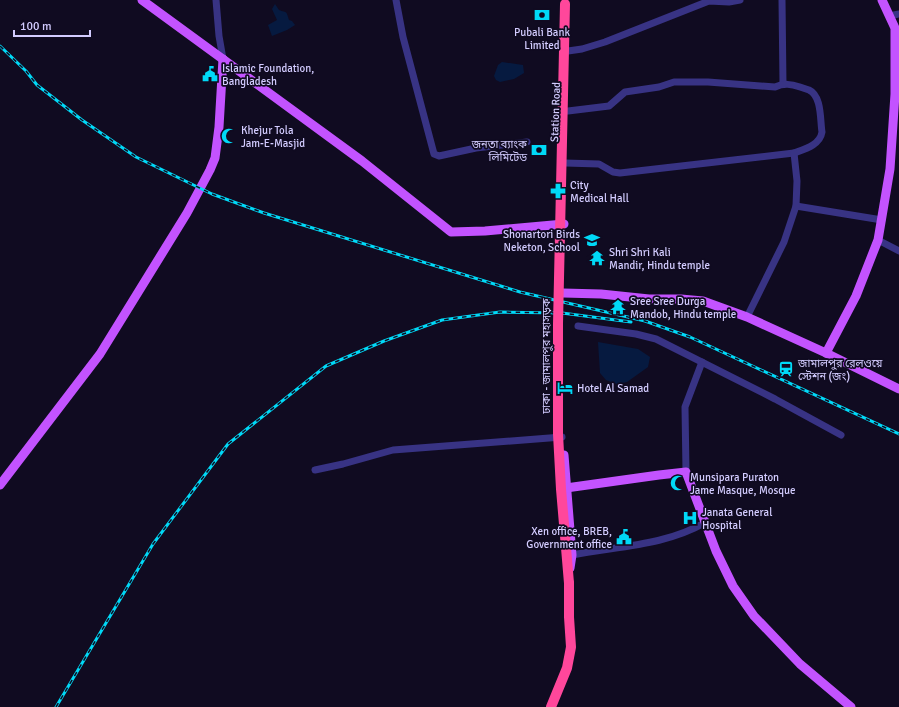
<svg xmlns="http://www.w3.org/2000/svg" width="899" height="707" viewBox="0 0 899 707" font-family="Signika,'Noto Sans Bengali',sans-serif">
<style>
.water{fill:#061a40}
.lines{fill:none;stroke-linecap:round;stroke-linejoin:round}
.minor{stroke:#383384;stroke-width:7}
.major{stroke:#c353ff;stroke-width:9}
.highway{stroke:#ff479b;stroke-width:10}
.rail-casing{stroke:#00d9f7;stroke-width:3}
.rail{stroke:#100b21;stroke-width:1.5;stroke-dasharray:4.5;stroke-linecap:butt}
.highway-bridge{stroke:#ff479b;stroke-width:10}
.labels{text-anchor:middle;stroke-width:3.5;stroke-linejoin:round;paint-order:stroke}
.poi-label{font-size:11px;fill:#d3ccff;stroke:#100b21;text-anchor:start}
.street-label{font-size:11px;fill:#d3ccff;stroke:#100b21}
</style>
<rect width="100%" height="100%" fill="#100b21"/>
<g class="water">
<path d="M275,4L279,10C287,13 286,10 289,20L292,21L295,25L287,30L272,36L268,25L277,20L272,9Z"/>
<polygon points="502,62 523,65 524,73 514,79 500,82 496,80 494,76 498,65"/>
<polygon points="598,342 638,349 650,357 648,367 627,382 617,384 606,380 600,373"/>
</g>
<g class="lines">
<g class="minor">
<polyline points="216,0 219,36 223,59"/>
<polyline points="396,0 403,37 434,154 439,156 476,148 527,142"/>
<polyline points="782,0 783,84"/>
<polyline points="889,16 899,14"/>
<polyline points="568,51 582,49 605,42 709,1 729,2 740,0"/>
<path d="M565,163L599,164L613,172L620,173L794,153C805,149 820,145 822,132C820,120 822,96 809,90C806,89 803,88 800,87C791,84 784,83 775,87L708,82H674L659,87L625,92L609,106L568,111"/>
<polyline points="796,206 882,220"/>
<polyline points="878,240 899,251"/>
<polyline points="747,317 784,242 796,206 797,181 794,153"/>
<polyline points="578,326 636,334 656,339 775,399 841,435"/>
<polyline points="315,470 343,464 393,450 562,437"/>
<polyline points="686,472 685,407 702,362"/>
<path d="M572,555C617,546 665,546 706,522"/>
</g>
<g class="major">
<polyline points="142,0 362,161 451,232 485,231 564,224"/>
<polyline points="563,293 601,294 649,299 681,299 703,301 747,317 826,353 899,389"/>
<polyline points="826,353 856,296 878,240 890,169 895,94 895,28 882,0"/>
<polyline points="564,455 572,555 570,568"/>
<polyline points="0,485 100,354 187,213 210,170 215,158 219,127 223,59"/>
<polyline points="566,488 659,475 686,472 716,551 733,586 754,616 800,664 851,707"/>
</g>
<polyline class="highway" points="551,707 567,668 571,647 569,617 569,583"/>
<defs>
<g id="rail">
<polyline points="0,46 26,71 37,85 82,120 136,157 212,194 264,213 520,292 645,321 690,337 899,434"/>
<polyline points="56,707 153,544 228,444 326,366 384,341 442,320 500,312 562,313 631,322"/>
</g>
</defs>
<use href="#rail" class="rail-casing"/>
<use href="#rail" class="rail"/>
<polyline class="highway-bridge" points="565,4 558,324 558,434 561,489 569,583"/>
</g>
<defs>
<symbol id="bank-bare" viewBox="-9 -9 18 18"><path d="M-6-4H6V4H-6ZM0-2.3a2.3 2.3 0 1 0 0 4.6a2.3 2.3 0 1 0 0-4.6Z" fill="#00d9f7" stroke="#100b21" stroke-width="2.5" paint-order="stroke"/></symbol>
<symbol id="civic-bare" viewBox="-9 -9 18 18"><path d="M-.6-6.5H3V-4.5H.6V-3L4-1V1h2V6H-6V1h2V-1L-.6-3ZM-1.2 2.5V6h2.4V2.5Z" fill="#00d9f7" stroke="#100b21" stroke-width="2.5" paint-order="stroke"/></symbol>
<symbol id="mosque-bare" viewBox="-9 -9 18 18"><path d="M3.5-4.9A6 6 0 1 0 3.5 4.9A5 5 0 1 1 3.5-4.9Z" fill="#00d9f7" stroke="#100b21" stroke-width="2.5" paint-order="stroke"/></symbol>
<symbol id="pharmacy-bare" viewBox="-9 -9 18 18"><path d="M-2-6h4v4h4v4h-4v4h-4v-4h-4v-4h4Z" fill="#00d9f7" stroke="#100b21" stroke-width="2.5" paint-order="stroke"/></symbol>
<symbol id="school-bare" viewBox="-9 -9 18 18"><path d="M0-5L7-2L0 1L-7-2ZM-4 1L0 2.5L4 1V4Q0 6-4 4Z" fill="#00d9f7" stroke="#100b21" stroke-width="2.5" paint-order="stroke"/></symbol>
<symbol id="temple-bare" viewBox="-9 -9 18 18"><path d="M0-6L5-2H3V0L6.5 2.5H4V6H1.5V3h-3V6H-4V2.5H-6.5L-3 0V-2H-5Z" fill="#00d9f7" stroke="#100b21" stroke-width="2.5" paint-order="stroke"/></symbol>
<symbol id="station-bare" viewBox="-9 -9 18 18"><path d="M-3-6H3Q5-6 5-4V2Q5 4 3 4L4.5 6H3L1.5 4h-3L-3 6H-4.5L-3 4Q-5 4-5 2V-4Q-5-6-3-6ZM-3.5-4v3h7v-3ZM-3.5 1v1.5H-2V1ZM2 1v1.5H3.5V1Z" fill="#00d9f7" stroke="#100b21" stroke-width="2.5" paint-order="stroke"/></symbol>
<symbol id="hotel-bare" viewBox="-9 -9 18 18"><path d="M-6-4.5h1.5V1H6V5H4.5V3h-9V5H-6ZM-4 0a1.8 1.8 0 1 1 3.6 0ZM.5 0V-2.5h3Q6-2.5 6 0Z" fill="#00d9f7" stroke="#100b21" stroke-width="2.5" paint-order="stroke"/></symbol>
<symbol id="hospital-bare" viewBox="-9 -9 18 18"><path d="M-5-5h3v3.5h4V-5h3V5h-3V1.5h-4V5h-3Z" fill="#00d9f7" stroke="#100b21" stroke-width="2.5" paint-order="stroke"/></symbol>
</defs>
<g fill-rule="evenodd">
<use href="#bank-bare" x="531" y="4" width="22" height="22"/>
<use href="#civic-bare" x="199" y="63" width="22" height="22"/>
<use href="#mosque-bare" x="218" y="125" width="22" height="22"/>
<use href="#bank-bare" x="528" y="139" width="22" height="22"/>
<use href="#pharmacy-bare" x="547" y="180" width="22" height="22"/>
<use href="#school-bare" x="581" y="229" width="22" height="22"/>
<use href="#temple-bare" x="586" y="247" width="22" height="22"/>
<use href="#temple-bare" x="607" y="296" width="22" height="22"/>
<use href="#station-bare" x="775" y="358" width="22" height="22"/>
<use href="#hotel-bare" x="554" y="377" width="22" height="22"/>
<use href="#mosque-bare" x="667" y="472" width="22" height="22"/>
<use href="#hospital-bare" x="679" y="507" width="22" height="22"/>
<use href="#civic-bare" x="613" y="526" width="22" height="22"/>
</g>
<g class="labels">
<g class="poi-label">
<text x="542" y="36" text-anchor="middle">Pubali Bank<tspan x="542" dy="13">Limited</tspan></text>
<text x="222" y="72">Islamic Foundation,<tspan x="222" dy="13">Bangladesh</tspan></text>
<text x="241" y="134">Khejur Tola<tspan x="241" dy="13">Jam-E-Masjid</tspan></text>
<text x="527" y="148" text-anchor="end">জনতা ব্যাংক<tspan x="527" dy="13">লিমিটেড</tspan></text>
<text x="570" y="189">City<tspan x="570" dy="13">Medical Hall</tspan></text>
<text x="580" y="238" text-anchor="end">Shonartori Birds<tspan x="580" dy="13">Neketon, School</tspan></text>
<text x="609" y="256">Shri Shri Kali<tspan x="609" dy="13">Mandir, Hindu temple</tspan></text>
<text x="630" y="305">Sree Sree Durga<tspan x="630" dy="13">Mandob, Hindu temple</tspan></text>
<text x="798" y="367">জামালপুর রেলওয়ে<tspan x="798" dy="13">স্টেশন (জং)</tspan></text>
<text x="577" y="392">Hotel Al Samad</text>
<text x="690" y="481">Munsipara Puraton<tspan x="690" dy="13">Jame Masque, Mosque</tspan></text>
<text x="702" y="516">Janata General<tspan x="702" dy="13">Hospital</tspan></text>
<text x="612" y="535" text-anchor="end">Xen office, BREB,<tspan x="612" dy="13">Government office</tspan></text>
</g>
<g class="street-label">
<text transform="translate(555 112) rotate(-88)" y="4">Station Road</text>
<text transform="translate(546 356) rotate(-90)" y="4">ঢাকা - জামালপুর মহাসড়ক</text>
</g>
</g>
<path d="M14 30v6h76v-6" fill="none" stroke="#d3ccff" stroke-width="2"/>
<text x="20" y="30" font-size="12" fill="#d3ccff" stroke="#100b21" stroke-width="3" paint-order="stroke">100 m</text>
</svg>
